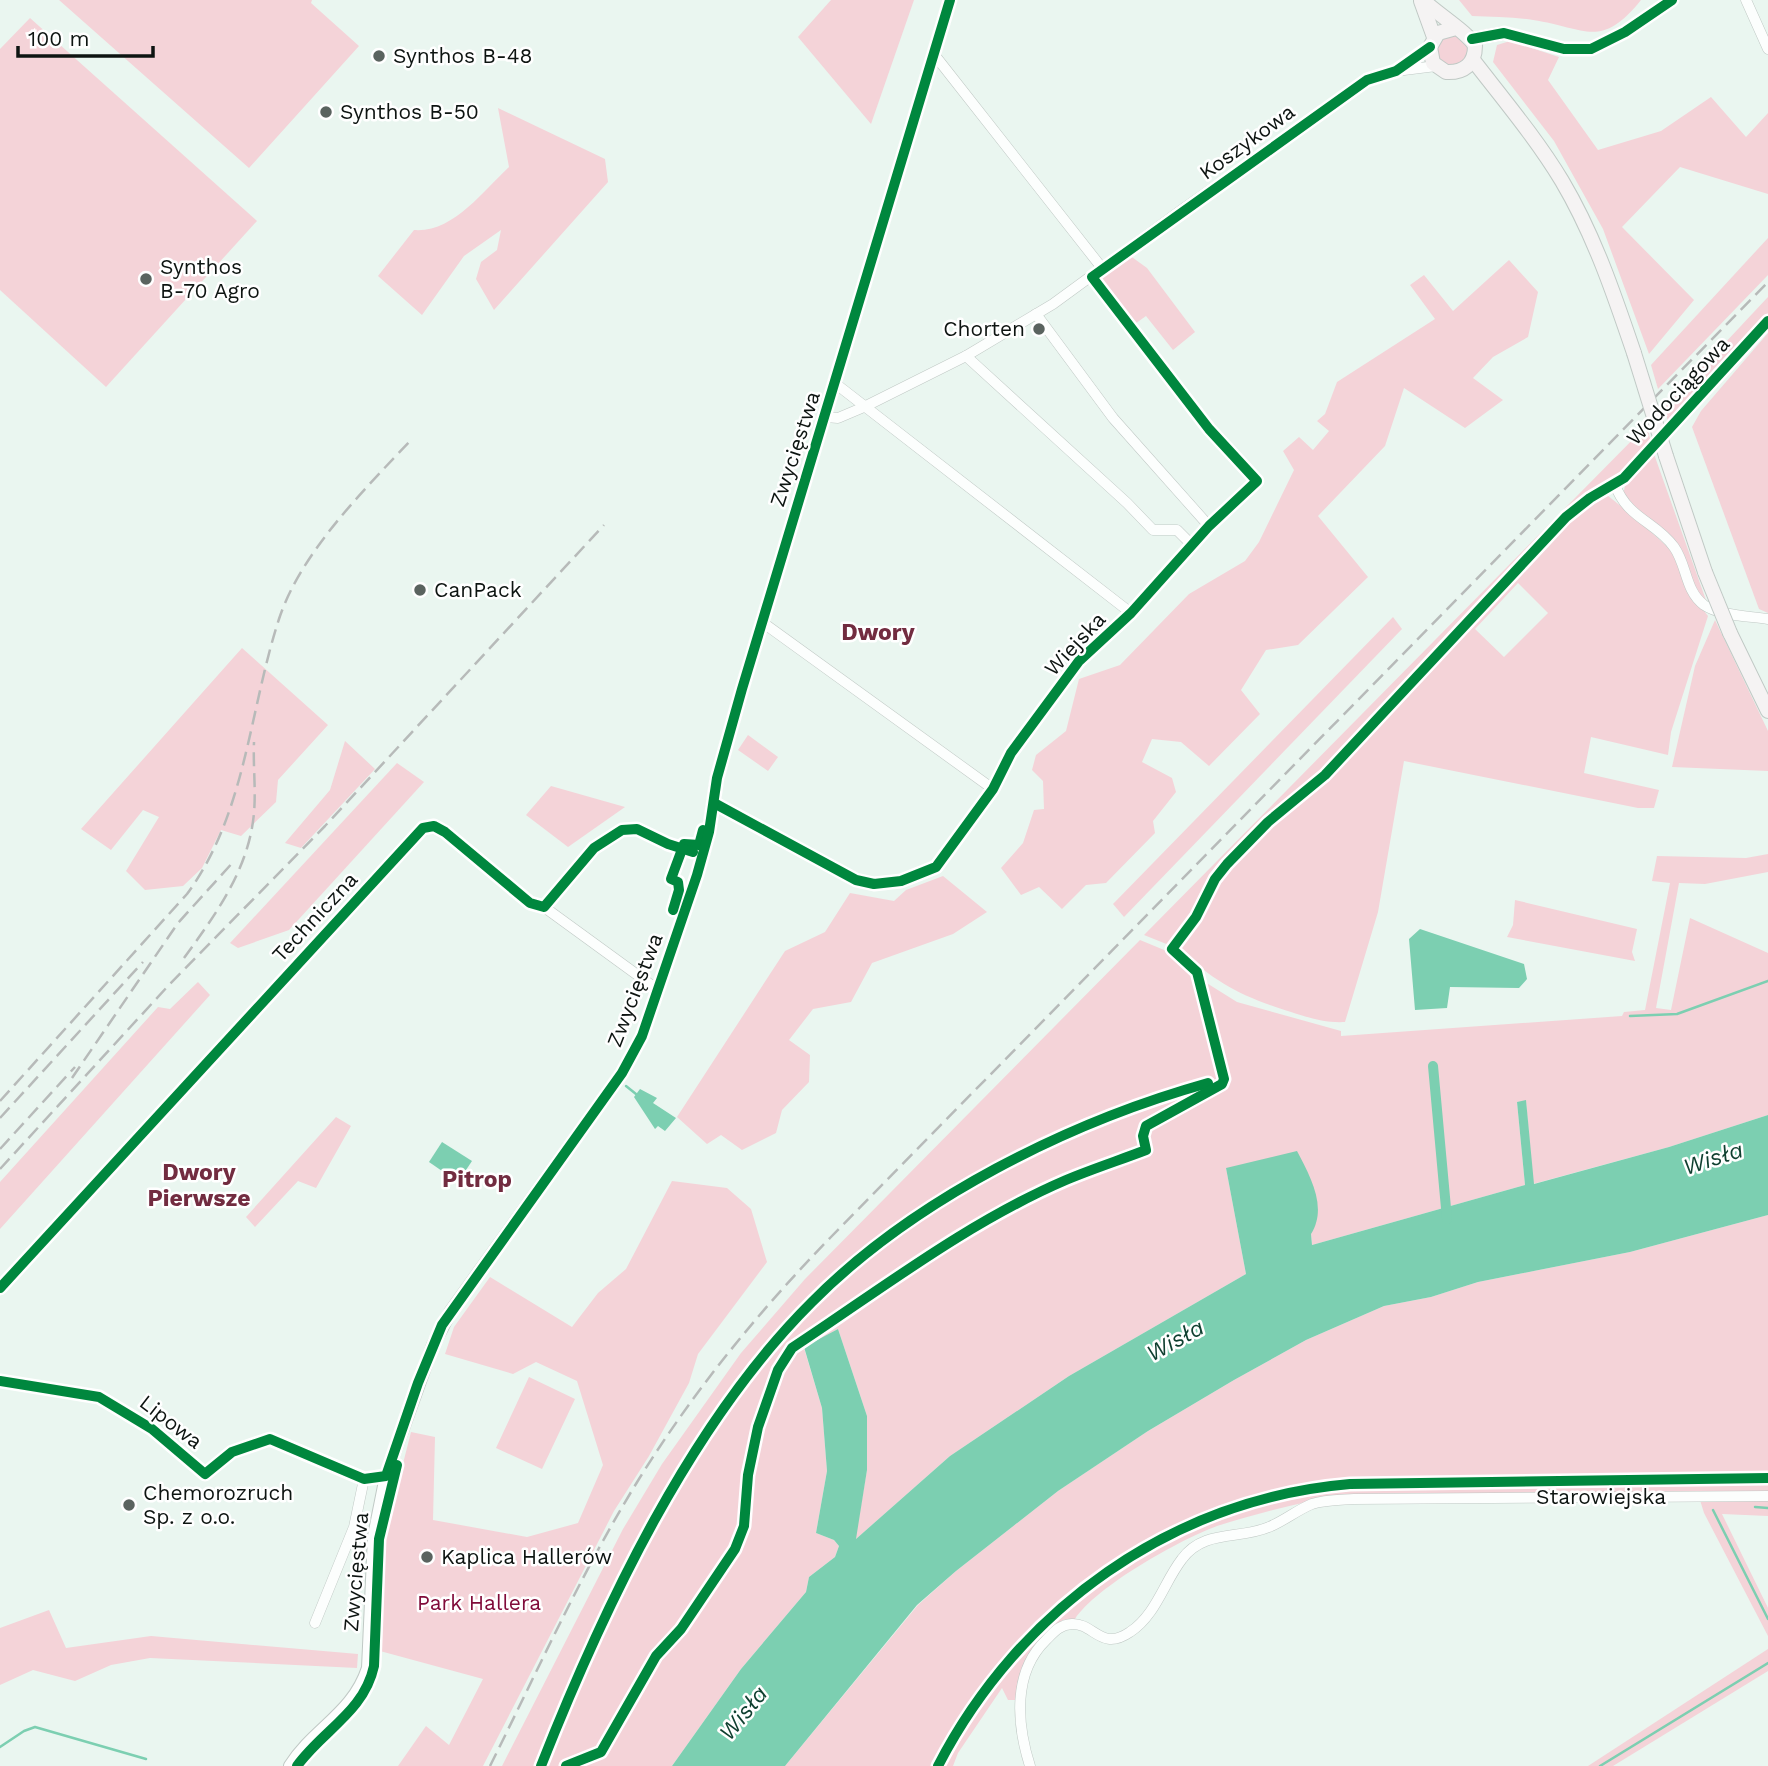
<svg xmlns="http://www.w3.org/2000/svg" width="1768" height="1766" viewBox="0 0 1768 1766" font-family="'Work Sans',sans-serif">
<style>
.green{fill:#f4d3d8;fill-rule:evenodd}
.water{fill:#7ccfb1}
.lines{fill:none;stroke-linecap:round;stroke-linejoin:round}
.stream{stroke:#7ccfb1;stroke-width:2.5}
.canal{stroke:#7ccfb1;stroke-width:10}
.minor-casing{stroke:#c0c9c5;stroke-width:11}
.tertiary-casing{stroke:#c0c9c5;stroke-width:14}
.secondary-casing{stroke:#c0c9c5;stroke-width:16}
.minor{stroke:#fcfefd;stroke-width:10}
.tertiary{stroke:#fcfefd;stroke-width:12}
.secondary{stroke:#f5f3f3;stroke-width:14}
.rail{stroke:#b7bab9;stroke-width:2.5;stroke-dasharray:14 7;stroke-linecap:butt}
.secondary-bridge-casing{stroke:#c0c9c5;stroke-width:16;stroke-linecap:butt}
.secondary-bridge{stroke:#f5f3f3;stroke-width:14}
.cycleway-casing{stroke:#fff;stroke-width:15}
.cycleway{stroke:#00873e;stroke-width:10}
.poi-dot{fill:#5a635f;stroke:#fff;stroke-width:2.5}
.labels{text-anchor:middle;stroke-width:5;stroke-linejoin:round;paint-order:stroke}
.poi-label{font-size:21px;fill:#0d1411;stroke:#fff;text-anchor:start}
.street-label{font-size:21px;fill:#0d1411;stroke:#fff}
.park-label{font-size:21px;fill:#800b3a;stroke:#fff}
.neighbourhood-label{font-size:23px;font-weight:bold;fill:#722c40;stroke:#fff}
.water-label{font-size:23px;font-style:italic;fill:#0e3f2f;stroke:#fff}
</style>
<rect width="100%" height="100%" fill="#eaf6f0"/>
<g class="green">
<polygon points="59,0 312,0 311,3 359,46 249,168"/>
<polygon points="831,0 914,0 871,124 798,37"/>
<path d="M1459,0H1641C1601,50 1586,28 1533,20C1514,17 1492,17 1472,16Z"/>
<polygon points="30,18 257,221 106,387 0,290 0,49"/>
<circle cx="1452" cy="50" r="16"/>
<polygon points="1510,41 1559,57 1548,80 1598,150 1661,131 1711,97 1746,137 1768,113 1768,194 1680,167 1622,227 1694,300 1649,354 1603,229 1554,141 1493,62 1497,45"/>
<path d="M498,108L605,159L608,182L494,310L476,279L481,262L497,250L501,230L464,256L422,315L378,276L414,230C453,233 482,192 509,167Z"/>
<polygon points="1768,238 1768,275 1658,389 1651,365"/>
<polygon points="1129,255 1147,268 1195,332 1173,350 1146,316 1132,326 1103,288 1102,275"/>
<polygon points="1509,260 1538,292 1528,337 1493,357 1473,378 1503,400 1465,428 1404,388 1385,446 1318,516 1368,577 1298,645 1266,650 1241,690 1260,714 1209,766 1181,742 1152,739 1142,762 1172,778 1176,792 1153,821 1155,833 1106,883 1086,885 1062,909 1039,887 1021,895 1001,868 1023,843 1034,810 1044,809 1043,781 1032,770 1036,755 1066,731 1079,679 1120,665 1189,594 1245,561 1259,542 1294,470 1283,451 1299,437 1313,450 1329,431 1317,421 1325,414 1337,382 1435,319 1410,285 1424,275 1453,311"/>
<polygon points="1768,297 1768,324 1669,428 1665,407"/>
<polygon points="1768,333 1768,613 1759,609 1692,427 1701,411"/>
<polygon points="1647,425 1651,443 1616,481 1572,506 1310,783 1252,832 1208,885 1189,921 1169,945 1144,935"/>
<polygon points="1654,454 1707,603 1694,588 1684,560 1623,496 1625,485"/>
<path d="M1605,494C1610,496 1672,549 1674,554C1685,578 1691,596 1708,616L1671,732L1668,755L1591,737L1584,773L1659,790L1654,808H1638L1404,761L1378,912L1345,1022C1325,1023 1310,1018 1291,1012C1240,996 1218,984 1177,948L1221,878L1273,823L1327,780L1555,532L1571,517ZM1518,583L1548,613L1504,657L1475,629Z"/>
<polygon points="1393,617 1402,629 1124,917 1113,904"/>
<polygon points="1715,620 1768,731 1768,771 1672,767 1695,666"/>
<polygon points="242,648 328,725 278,780 276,802 241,836 221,830 202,868 183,886 145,890 126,871 159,817 143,810 111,850 81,829"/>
<polygon points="748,735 778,757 768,771 738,750"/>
<polygon points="345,741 375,769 301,848 285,843 330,790"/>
<polygon points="397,763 424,782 289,930 238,948 230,943"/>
<polygon points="551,786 625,807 568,847 526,815"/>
<polygon points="1768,854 1768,872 1705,884 1679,883 1656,1008 1671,1010 1690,918 1768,953 1768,1115 1669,1147 1533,1184 1526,1101 1517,1102 1525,1185 1312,1245 1311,1234 1226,1168 1246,1274 1069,1376 950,1456 855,1540 867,1470 867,1416 838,1329 804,1348 822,1408 827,1471 816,1533 834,1540 839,1546 835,1557 809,1577 806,1592 741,1669 672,1766 502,1766 623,1529 662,1464 741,1353 805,1279 1140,940 1169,952 1195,974 1218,1062 1224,1060 1205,982 1237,1002 1341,1031 1341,1036 1622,1016 1624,1012 1645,1010 1670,883 1652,881 1657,856 1746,858"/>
<polygon points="943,876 987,912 953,934 872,963 851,1002 813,1009 789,1040 810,1055 809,1082 782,1110 776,1133 742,1150 721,1135 707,1144 677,1117 785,951 825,932 850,893 894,901 906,890"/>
<polygon points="1515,900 1637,929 1632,952 1635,961 1507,937 1513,925"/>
<polygon points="198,982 210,995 0,1229 0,1182 158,1007 170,1009"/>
<polygon points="336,1117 351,1126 316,1188 298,1181 255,1227 246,1217"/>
<polygon points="672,1181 727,1188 751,1209 767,1262 698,1354 689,1383 649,1456 614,1511 483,1766 398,1766 426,1726 449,1745 483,1679 380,1651 384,1539 411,1432 435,1437 433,1520 527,1537 578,1523 603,1465 577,1381 536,1362 513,1374 445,1354 454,1327 490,1277 572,1327 598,1293 626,1269"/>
<path d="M1768,1215V1493L1311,1501C1279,1508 1248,1516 1217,1526C1179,1540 1097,1586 1075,1619L1063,1620L1036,1647L1017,1700H1008L1002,1688L958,1753L953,1766H785L918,1605L956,1571L1058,1491L1148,1431L1234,1380L1306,1340L1384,1306L1431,1297L1478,1282L1630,1252Z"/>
<polygon points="529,1377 575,1399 542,1469 496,1448"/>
<polygon points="1768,1499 1768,1516 1722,1514 1768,1608 1768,1636 1704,1513 1700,1500"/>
<polygon points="49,1610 66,1648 151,1636 358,1654 357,1668 150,1658 111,1665 75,1681 33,1670 0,1685 0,1628"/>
<polygon points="1768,1649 1768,1671 1613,1766 1588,1766"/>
</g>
<g class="water">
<polygon points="1420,929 1524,964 1527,979 1519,988 1450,987 1447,1008 1415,1010 1409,939"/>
<polygon points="640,1089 657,1098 653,1103 676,1118 665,1131 658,1126 655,1129 634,1097"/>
<path d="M1526,1100L1534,1184L1669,1147L1768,1115V1215L1630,1252L1478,1282L1431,1297L1384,1306L1306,1340L1234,1380L1148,1431L1058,1491L956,1571L917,1605L785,1766H672L741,1669L806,1592L809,1577L835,1557L839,1546L834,1540L816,1533L827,1471L822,1408L804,1347L838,1329L867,1416V1470L856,1539L950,1456L1069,1376L1246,1274L1226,1168L1297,1151C1310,1176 1328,1207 1311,1234L1312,1245L1525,1185L1517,1102Z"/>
<polygon points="442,1142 472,1161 458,1182 429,1162"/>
</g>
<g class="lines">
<g class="stream">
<polyline points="1630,1016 1677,1014 1768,981"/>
<polyline points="626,1086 636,1094"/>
<polyline points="1755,1507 1768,1508"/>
<polyline points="1713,1510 1768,1619"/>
<polyline points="0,1747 24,1731 35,1727 146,1759"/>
<polyline points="1600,1766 1768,1663"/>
</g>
<polyline class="canal" points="1433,1066 1447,1219"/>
<defs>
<g id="minor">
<polyline points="1746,0 1768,49"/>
<polyline points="933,53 1102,268"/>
<polyline points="1400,68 1430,47"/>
<polyline points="1036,314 1113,418 1209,526"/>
<polyline points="966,356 1127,503 1153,530 1177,530 1192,545"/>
<polyline points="836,384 1131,613"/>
<polyline points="826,417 838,418 864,407 966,356 1053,304 1183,209 1367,80 1396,71 1436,66"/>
<path d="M1615,485C1628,519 1655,521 1674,547C1687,565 1685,591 1704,605C1720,616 1749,616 1768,619"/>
<polyline points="762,622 993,789"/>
<polyline points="1461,630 1573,510 1624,478 1768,321"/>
<polyline points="714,803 856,880 874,884 901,881 936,867 993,789 1011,753 1079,661 1131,613 1209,526 1257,481 1209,429 1092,277"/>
<polyline points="544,907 658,990"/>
<polyline points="0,1288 423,828 434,826 445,832 530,903 544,907 594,848 622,830 637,829 668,844 703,856"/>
<polyline points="0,1381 99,1397 152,1429 205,1474 232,1452 270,1439 364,1479 386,1476"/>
<polyline points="315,1623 354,1527 364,1479"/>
<path d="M1030,1766C1017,1725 1012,1673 1046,1640C1054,1632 1059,1625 1072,1624C1094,1623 1101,1652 1130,1632C1156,1615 1164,1582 1182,1559C1204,1529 1239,1540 1269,1527C1284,1521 1297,1510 1312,1504C1324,1500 1341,1500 1354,1499L1768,1496"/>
</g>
<g id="tertiary">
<polyline points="1472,39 1504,33 1564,49 1591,49 1625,32 1672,0"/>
<path d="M290,1766C314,1728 353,1714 368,1668L374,1536L386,1476L433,1345L451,1311L622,1073L642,1036L697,875L709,832L717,778L742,689L950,0"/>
</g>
<g id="secondary">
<path d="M1423,0C1436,13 1470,34 1475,46C1475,64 1464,73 1446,72L1433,63L1430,47L1438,33L1456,28"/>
<polyline points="1421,1 1434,37"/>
<path d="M1473,60C1503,99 1536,138 1562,181C1594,235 1614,294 1634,353"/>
<polyline points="1666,456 1705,572"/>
<polyline points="1730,633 1768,711"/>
</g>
</defs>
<use href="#minor" class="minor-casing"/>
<use href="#tertiary" class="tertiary-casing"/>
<use href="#secondary" class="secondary-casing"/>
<use href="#minor" class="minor"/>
<use href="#tertiary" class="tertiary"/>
<use href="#secondary" class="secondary"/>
<g class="rail">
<path d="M184,958C216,914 249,869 254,813C256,789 253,766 254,742"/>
<polyline points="72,1078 178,923 235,860"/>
<path d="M0,1101L187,894C246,814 249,711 279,619C301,552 364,490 411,440"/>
<polyline points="0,1118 143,962"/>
<polyline points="0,1149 75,1067"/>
<polyline points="0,1169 168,986 325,826 604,525"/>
<path d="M490,1766C538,1670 582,1571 639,1479C693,1392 758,1312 830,1238L1768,282"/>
</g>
<defs>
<g id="secondary-bridge">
<polyline points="1634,353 1666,456"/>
<polyline points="1705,572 1730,633"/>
</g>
</defs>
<use href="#secondary-bridge" class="secondary-bridge-casing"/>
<use href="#secondary-bridge" class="secondary-bridge"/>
<defs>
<g id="cycleway">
<polyline points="1472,39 1504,33 1564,49 1591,49 1625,32 1672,0"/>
<polyline points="714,803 856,880 874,884 901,881 936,867 993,789 1011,753 1079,661 1131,613 1209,526 1257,481 1209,429 1092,277 1367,80 1396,71 1430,47"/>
<polyline points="673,910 679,890 678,882 671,879 684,844 699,845 703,830"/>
<polyline points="0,1288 423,828 434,826 445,832 530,903 544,907 594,848 622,830 637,829 668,844 693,852"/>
<polyline points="0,1381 99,1397 152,1429 205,1474 232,1452 270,1439 364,1479 386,1476 418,1383 442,1325 622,1073 642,1036 697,875 709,832 717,778 742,689 950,0"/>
<path d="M297,1766C323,1730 364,1712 374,1666L379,1539L397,1465"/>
<path d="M541,1766C603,1609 691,1422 812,1302C914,1199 1069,1122 1208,1083"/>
<path d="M566,1766L601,1752L656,1656L681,1629L735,1549L744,1526L748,1475L758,1427L778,1370L792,1348C880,1290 968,1222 1066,1180C1092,1169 1120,1160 1146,1150L1143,1136L1146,1126L1222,1084L1224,1079L1197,972L1172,949L1196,917L1215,879L1227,864L1268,822L1325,775L1566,517L1590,498L1624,478L1768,321"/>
<path d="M938,1766C1019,1609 1172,1499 1350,1484L1768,1478"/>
</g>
</defs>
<use href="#cycleway" class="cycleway-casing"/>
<use href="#cycleway" class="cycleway"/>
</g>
<g class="poi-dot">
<circle cx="379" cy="56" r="7"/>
<circle cx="326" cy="112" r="7"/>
<circle cx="146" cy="279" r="7"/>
<circle cx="1039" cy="329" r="7"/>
<circle cx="420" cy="590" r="7"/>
<circle cx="129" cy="1505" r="7"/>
<circle cx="427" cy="1557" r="7"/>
</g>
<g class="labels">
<g class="poi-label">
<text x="393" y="63">Synthos B-48</text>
<text x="340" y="119">Synthos B-50</text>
<text x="160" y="274">Synthos<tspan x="160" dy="24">B-70 Agro</tspan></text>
<text x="1025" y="336" text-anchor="end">Chorten</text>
<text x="434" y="597">CanPack</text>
<text x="143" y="1500">Chemorozruch<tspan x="143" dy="24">Sp. z o.o.</tspan></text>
<text x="441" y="1564">Kaplica Hallerów</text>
</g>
<g class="street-label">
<text transform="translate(1247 142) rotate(-36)" y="7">Koszykowa</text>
<text transform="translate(1678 391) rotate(-47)" y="7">Wodociągowa</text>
<text transform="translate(795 449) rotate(-72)" y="7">Zwycięstwa</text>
<text transform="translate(1075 644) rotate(-47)" y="7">Wiejska</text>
<text transform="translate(315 917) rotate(-47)" y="7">Techniczna</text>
<text transform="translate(635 990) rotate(-69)" y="7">Zwycięstwa</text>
<text transform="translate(171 1422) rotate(38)" y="7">Lipowa</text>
<text x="1601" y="1504">Starowiejska</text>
<text transform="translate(356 1572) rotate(-85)" y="7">Zwycięstwa</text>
</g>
<g class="park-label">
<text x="479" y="1610">Park Hallera</text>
</g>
<g class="neighbourhood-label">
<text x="878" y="640">Dwory</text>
<text x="199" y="1180">Dwory<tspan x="199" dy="26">Pierwsze</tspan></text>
<text x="477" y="1187">Pitrop</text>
</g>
<g class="water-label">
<text transform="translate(1713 1158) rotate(-18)" y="8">Wisła</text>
<text transform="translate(1175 1340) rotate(-29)" y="8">Wisła</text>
<text transform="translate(743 1713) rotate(-51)" y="8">Wisła</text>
</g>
</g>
<path d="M18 46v10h135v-10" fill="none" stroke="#0d1411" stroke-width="3.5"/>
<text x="28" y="46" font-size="21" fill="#0d1411" stroke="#ffffff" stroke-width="5" paint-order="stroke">100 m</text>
</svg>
